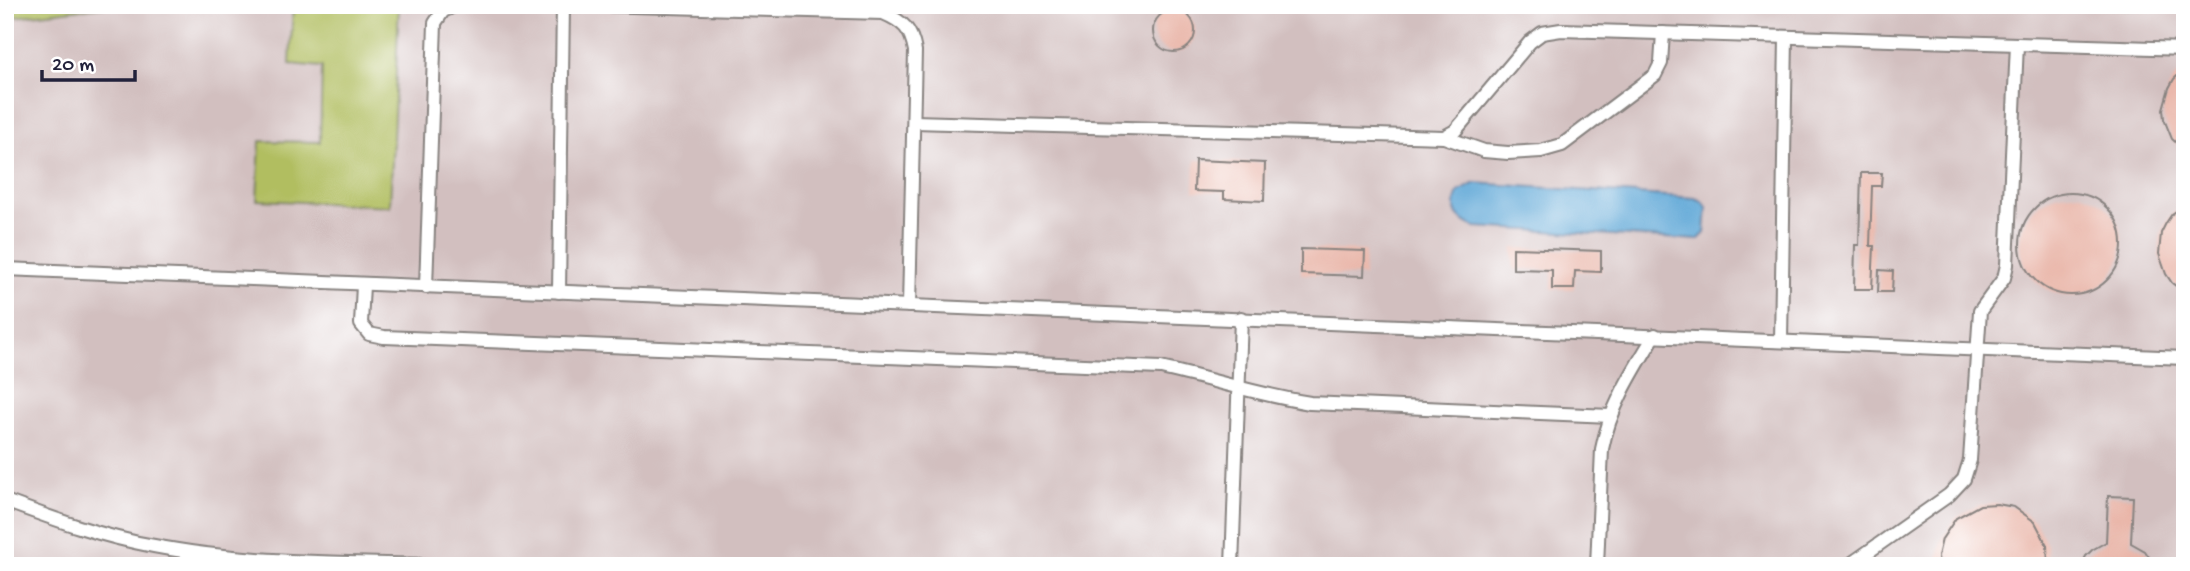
<svg xmlns="http://www.w3.org/2000/svg" width="2190" height="571" viewBox="0 0 2190 571" font-family="'Gochi Hand',sans-serif">
<style>
.industrial{fill:#d2bfbf}
.green{fill:#b1be60;stroke:#6a704e;stroke-width:2}
.water{fill:#60a8d7;stroke:#416589;stroke-width:2}
.building{fill:#e9b5a8}
.lines{fill:none;stroke-linecap:round;stroke-linejoin:round}
.lane-casing{stroke:#888380;stroke-width:16}
.lane{stroke:#fff;stroke-width:12}
</style>
<rect width="100%" height="100%" fill="#fff"/>
<filter id="ink" filterUnits="userSpaceOnUse"><feTurbulence type="fractalNoise" baseFrequency=".0143" numOctaves="2"/><feDisplacementMap in="SourceGraphic" scale="14" xChannelSelector="R" yChannelSelector="G"/><feConvolveMatrix kernelMatrix="1 2 1 2 8 2 1 2 1" color-interpolation-filters="sRGB"/></filter>
<filter id="wash" filterUnits="userSpaceOnUse"><feTurbulence type="fractalNoise" baseFrequency=".00686" numOctaves="4" result="noise"/><feDisplacementMap in="SourceGraphic" scale="28" xChannelSelector="R" yChannelSelector="G"/><feGaussianBlur stdDeviation="1.57" result="paint"/><feColorMatrix in="noise" values="0 0 0 0 0 0 0 0 0 0 0 0 0 0 0 0 0 1.4 0 .05"/><feComposite in="paint" operator="in"/></filter>
<g filter="url(#wash)">
<rect width="100%" height="100%" fill="#ede4c6"/>
<polygon class="industrial" points="115,5 293,5 290,64 322,67 320,142 257,200 390,206 399,5 2059,5 2185,11 2185,566 5,566 5,18"/>
<g class="green">
<polygon points="5,5 115,5 5,18"/>
<polygon points="293,5 399,5 390,206 257,200 260,141 320,142 322,67 290,64"/>
<polygon points="2059,5 2185,5 2185,11"/>
</g>
<path class="water" d="M1475,183L1695,198L1702,201L1707,207L1705,233L1698,240L1475,227C1457,219 1450,213 1458,192Z"/>
<g id="blocks">
<g class="building">
<circle cx="1174" cy="31" r="21"/>
<polygon points="2185,69 2185,151 2172,139 2164,119 2163,109 2169,88 2174,79"/>
<polygon points="1195,160 1265,163 1264,201 1224,199 1224,192 1194,191"/>
<polygon points="1861,173 1882,173 1881,186 1872,186 1870,246 1874,246 1872,289 1854,289 1855,245 1859,245"/>
<circle cx="2071" cy="244" r="51"/>
<polygon points="2185,205 2185,293 2172,283 2166,274 2159,254 2161,233 2166,223 2172,214"/>
<polygon points="1513,248 1601,251 1601,272 1575,271 1574,289 1552,289 1552,270 1513,269"/>
<polygon points="1301,249 1365,251 1364,276 1301,274"/>
<polygon points="1879,270 1893,271 1892,292 1878,292"/>
<polygon points="2108,496 2133,497 2131,543 2145,551 2155,566 2081,566 2086,556 2092,550 2106,542"/>
<polygon points="1997,504 2014,507 2035,522 2047,545 2048,566 1939,566 1938,556 1942,539 1956,518 1980,505"/>
</g>
</g>
</g>
<g filter="url(#ink)">
<use href="#blocks" fill-opacity="0" stroke="#888380" stroke-width="2"/>
<g class="lines">
<defs>
<g id="lane">
<path d="M597,5L883,13C904,22 911,29 915,51L909,306"/>
<polyline points="914,122 1444,137 1455,131 1530,42 1542,33 1561,30 2185,49"/>
<polyline points="1444,137 1484,151 1508,153 1541,151 1562,145 1655,75 1661,63 1663,33"/>
<polyline points="5,269 2185,358"/>
<path d="M363,285L361,324L369,334L384,337L1161,368C1211,379 1259,395 1310,403L1611,416"/>
<polyline points="426,287 435,23 443,11 456,5"/>
<polyline points="559,292 563,5"/>
<polyline points="1781,341 1786,37"/>
<path d="M5,501C54,519 103,537 154,546C253,565 358,562 459,566"/>
<polyline points="1232,566 1241,318"/>
<path d="M1597,566L1602,449C1610,407 1633,371 1655,335"/>
<polyline points="1848,566 1949,495 1964,479 1970,460 1980,311 2004,278 2007,265 2017,44"/>
</g>
</defs>
<use href="#lane" class="lane-casing"/>
<use href="#lane" class="lane"/>
</g>
</g>
<rect width="2190" height="571" fill="none" stroke="#fff" stroke-width="28"/>
<path d="M42 70v10h93v-10" fill="none" stroke="#22223b" stroke-width="3.5"/>
<text x="52" y="70" font-size="21" fill="#22223b" stroke="#ffffff" stroke-width="5" paint-order="stroke">20 m</text>
</svg>
